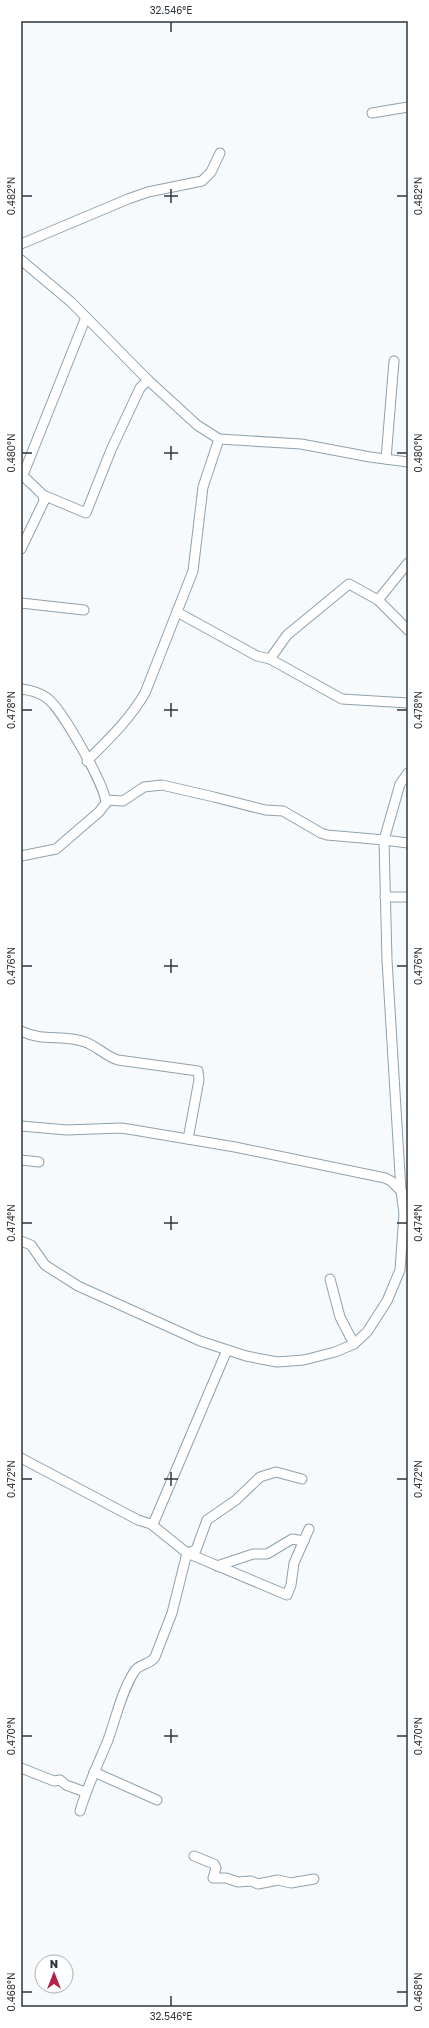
<svg xmlns="http://www.w3.org/2000/svg" width="429" height="2028" viewBox="0 0 429 2028" font-family="'Golos Text',sans-serif">
<style>
.lines{fill:none;stroke-linecap:round;stroke-linejoin:round}
.minor-casing{stroke:#8fa1ad;stroke-width:11}
.minor{stroke:#fff;stroke-width:9}
.ticks{fill:none;stroke:#2f363b;stroke-width:1.5}
.neatline{fill:none;stroke:#2f363b;stroke-width:1.5}
.ticks-label{font-size:10px;text-anchor:middle;fill:#2f363b}
</style>
<rect width="100%" height="100%" fill="#f6fafd"/>
<g class="lines">
<defs>
<g id="minor">
<polyline points="372,113 408,107"/>
<polyline points="21,244 128,199 148,192 202,181 211,172 220,153"/>
<polyline points="21,260 71,302 148,380 197,425 219,439 301,444 370,457 408,462"/>
<polyline points="386,459 394,361"/>
<polyline points="21,474 43,495 44,501 21,549"/>
<polyline points="23,475 86,317"/>
<polyline points="43,495 86,513 111,450 140,388 148,380"/>
<polyline points="408,563 378,600 408,630"/>
<polyline points="21,603 84,610"/>
<polyline points="177,612 257,656 270,659 342,699 408,703"/>
<polyline points="270,659 287,635 349,584 378,600"/>
<path d="M21,689C30,690 40,693 47,698C62,709 105,785 106,803L99,812L56,849L21,856"/>
<path d="M87,761C109,739 130,719 145,693L193,571L203,487L219,439"/>
<polyline points="408,773 400,784 384,840 408,843"/>
<polyline points="106,800 123,801 144,787 162,785 214,797 265,810 283,811 321,833 327,835 384,840 387,960 401,1191 404,1214"/>
<polyline points="385,897 408,897"/>
<path d="M21,1031C43,1042 64,1034 85,1042C97,1046 105,1056 118,1060L198,1071L199,1080L188,1139"/>
<polyline points="21,1126 67,1130 121,1128 134,1130 235,1147 385,1178 391,1181 402,1192"/>
<polyline points="21,1160 39,1162"/>
<polyline points="21,1241 31,1245 45,1265 78,1286 200,1341 246,1356 277,1362 304,1360 335,1352 354,1344 367,1332 387,1301 400,1270 404,1214 408,1211"/>
<polyline points="330,1279 340,1317 354,1344"/>
<polyline points="21,1458 138,1520 151,1524 154,1522 227,1350"/>
<polyline points="151,1524 187,1553 287,1595 291,1585 294,1563 309,1529"/>
<polyline points="217,1566 253,1554 267,1554 292,1539 304,1541"/>
<polyline points="21,1768 54,1781 60,1780 66,1785 85,1792"/>
<polyline points="94,1772 157,1800"/>
<path d="M80,1811C87,1787 98,1764 108,1740C116,1718 121,1693 134,1672C138,1664 150,1665 155,1657L172,1613L187,1553L196,1550L207,1520L236,1500L260,1477L276,1472L302,1479"/>
<polyline points="194,1856 214,1864 216,1868 213,1878 226,1878 238,1882 251,1881 258,1884 278,1880 291,1883 314,1879"/>
</g>
</defs>
<use href="#minor" class="minor-casing"/>
<use href="#minor" class="minor"/>
</g>
<path class="ticks" d="M171,22V32M171,189V203M22,196H32M164,196H178M397,196H407M171,446V460M22,453H32M164,453H178M397,453H407M171,703V717M22,710H32M164,710H178M397,710H407M171,959V973M22,966H32M164,966H178M397,966H407M171,1216V1230M22,1223H32M164,1223H178M397,1223H407M171,1472V1486M22,1479H32M164,1479H178M397,1479H407M171,1729V1743M22,1736H32M164,1736H178M397,1736H407M22,1992H32M397,1992H407M171,1996V2006"/>
<rect width="429" height="2028" fill="none" stroke="#ffffff" stroke-width="44"/>
<g transform="translate(54 1974)"><circle r="19" fill="#ffffff" stroke="#acafb1"/>
<path d="M0-3L7 15L0 10L-7 15Z" fill="#b32249"/>
<text y="-6" font-size="11" font-weight="bold" text-anchor="middle" fill="#2f363b">N</text>
</g>
<rect x="22" y="22" width="385" height="1984" class="neatline"/>
<g class="ticks-label">
<text x="171" y="14">32.546°E</text>
<text transform="translate(11 196) rotate(-90)" y="4">0.482°N</text>
<text transform="translate(418 196) rotate(-90)" y="4">0.482°N</text>
<text transform="translate(11 453) rotate(-90)" y="4">0.480°N</text>
<text transform="translate(418 453) rotate(-90)" y="4">0.480°N</text>
<text transform="translate(11 710) rotate(-90)" y="4">0.478°N</text>
<text transform="translate(418 710) rotate(-90)" y="4">0.478°N</text>
<text transform="translate(11 966) rotate(-90)" y="4">0.476°N</text>
<text transform="translate(418 966) rotate(-90)" y="4">0.476°N</text>
<text transform="translate(11 1223) rotate(-90)" y="4">0.474°N</text>
<text transform="translate(418 1223) rotate(-90)" y="4">0.474°N</text>
<text transform="translate(11 1479) rotate(-90)" y="4">0.472°N</text>
<text transform="translate(418 1479) rotate(-90)" y="4">0.472°N</text>
<text transform="translate(11 1736) rotate(-90)" y="4">0.470°N</text>
<text transform="translate(418 1736) rotate(-90)" y="4">0.470°N</text>
<text transform="translate(11 1992) rotate(-90)" y="4">0.468°N</text>
<text transform="translate(418 1992) rotate(-90)" y="4">0.468°N</text>
<text x="171" y="2020">32.546°E</text>
</g>
</svg>
